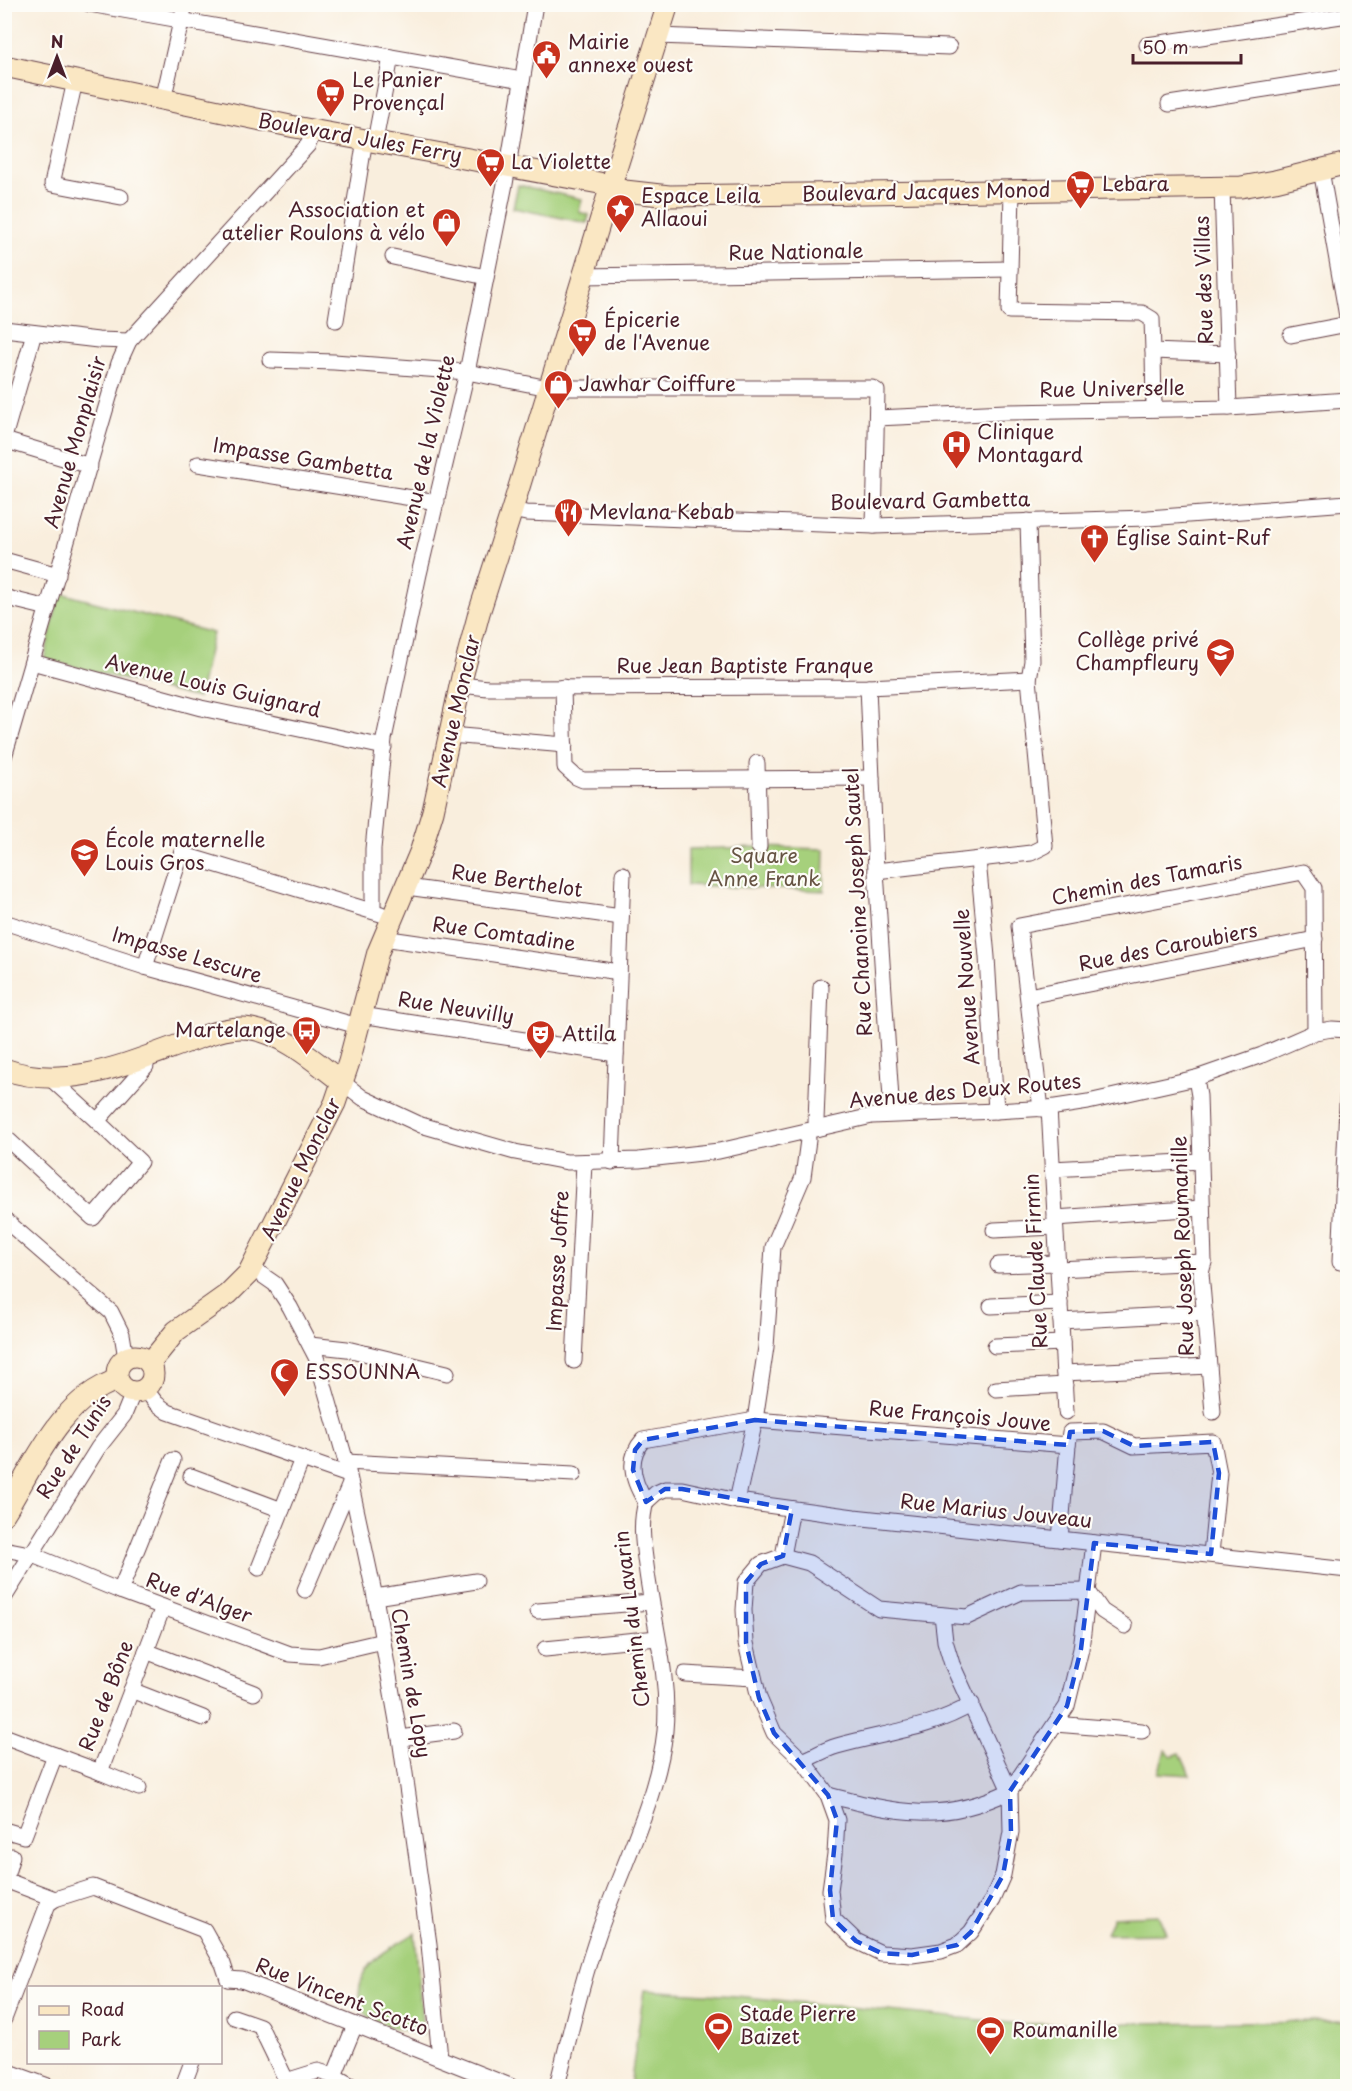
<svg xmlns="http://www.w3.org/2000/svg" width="1352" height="2091" viewBox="0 0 1352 2091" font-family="'Playpen Sans',sans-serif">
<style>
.green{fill:#a6d07c;stroke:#787854;stroke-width:1.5}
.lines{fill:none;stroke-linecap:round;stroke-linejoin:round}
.street-casing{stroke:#643e46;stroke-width:17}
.secondary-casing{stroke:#643e46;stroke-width:23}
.street{stroke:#fff;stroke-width:15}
.secondary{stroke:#fae7c3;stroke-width:21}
.marked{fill:#1d4ed8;fill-opacity:0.2;stroke:#1d4ed8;stroke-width:4.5;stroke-dasharray:12 8;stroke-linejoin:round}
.labels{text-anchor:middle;stroke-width:4.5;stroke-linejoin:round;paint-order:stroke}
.poi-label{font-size:20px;fill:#4a1f2b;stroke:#fdfcf7;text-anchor:start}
.street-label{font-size:20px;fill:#4a1f2b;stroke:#fdfcf7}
.park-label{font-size:20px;fill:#665443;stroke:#fdfcf7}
</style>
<rect width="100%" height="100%" fill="#fdfcf7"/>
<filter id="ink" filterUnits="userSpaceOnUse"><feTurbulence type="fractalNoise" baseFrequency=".0167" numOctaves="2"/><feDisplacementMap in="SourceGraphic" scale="12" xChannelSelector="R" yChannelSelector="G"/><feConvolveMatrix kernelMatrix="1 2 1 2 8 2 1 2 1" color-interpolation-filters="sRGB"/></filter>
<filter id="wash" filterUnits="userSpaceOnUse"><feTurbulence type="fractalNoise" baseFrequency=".008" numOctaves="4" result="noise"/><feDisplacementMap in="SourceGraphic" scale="24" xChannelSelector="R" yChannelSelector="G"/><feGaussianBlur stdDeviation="1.35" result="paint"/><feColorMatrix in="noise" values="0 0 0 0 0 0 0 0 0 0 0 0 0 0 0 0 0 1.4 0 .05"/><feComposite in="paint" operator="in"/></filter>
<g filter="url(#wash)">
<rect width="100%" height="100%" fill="#f9eedd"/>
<g class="green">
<polygon points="518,185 582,199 579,212 589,215 587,223 513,208"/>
<polygon points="60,593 213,633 198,698 44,659"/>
<polygon points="759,847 825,849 824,891 688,885 688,849"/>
<polygon points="1165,1750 1172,1756 1180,1753 1190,1775 1158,1773"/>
<polygon points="1158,1915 1166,1933 1106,1934 1113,1917"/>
<path d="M415,1933L423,2035C406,2030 384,2027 369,2017C363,2012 360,2004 359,1996C359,1960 388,1951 415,1933Z"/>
<polygon points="644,1990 736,1996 1022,2024 1347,2021 1347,2086 630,2086"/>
</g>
</g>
<g filter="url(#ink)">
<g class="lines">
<defs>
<g id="street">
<polyline points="89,4 522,80"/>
<polyline points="658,36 949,47"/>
<polyline points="1147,45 1348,15"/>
<polyline points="75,81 52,184 121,197"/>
<polyline points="163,100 185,4"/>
<polyline points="1169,104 1348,76"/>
<polyline points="375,141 391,57"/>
<polyline points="1321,170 1348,322"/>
<polyline points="1222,187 1229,408"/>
<polyline points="1012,191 1009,311 1142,313 1152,319 1153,351 1228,354"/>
<polyline points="393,257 486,277"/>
<polyline points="583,276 1010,269"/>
<polyline points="336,320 365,139"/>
<polyline points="4,329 98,340 129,341"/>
<polyline points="1291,335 1348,324"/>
<polyline points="1153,351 1154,408"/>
<polyline points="270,360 334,362 467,372 549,388 872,388 877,391 874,526"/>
<polyline points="877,418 1006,412 1229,408 1348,400"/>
<polyline points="4,438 34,333"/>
<polyline points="4,440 90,466"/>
<polyline points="198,464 437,502"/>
<polyline points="512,510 526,513 874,526 1148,518 1348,503"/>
<polyline points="4,560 58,575"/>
<polyline points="4,608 7,598 48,608"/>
<polyline points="32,662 201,708 384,747"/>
<polyline points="461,685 488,688 868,687 1029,679"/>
<polyline points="563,687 565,767 576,777 583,780 872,778"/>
<polyline points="868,687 876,871 892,1114"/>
<polyline points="450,735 565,745"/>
<polyline points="4,757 119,363 129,341 308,145 314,130"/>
<polyline points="757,763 759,847"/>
<polyline points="978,860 987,957 996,1111"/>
<polyline points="876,871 1031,853 1045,846 1029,679 1032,661 1028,521"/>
<polyline points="407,887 621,917"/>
<polyline points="373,910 373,849 384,739 419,574 467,372 505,184 535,4"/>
<polyline points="4,922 145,967 358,1026"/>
<polyline points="383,938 619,972"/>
<polyline points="145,967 181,854 381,914"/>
<polyline points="1028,996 1315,939"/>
<polyline points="361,1015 616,1054"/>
<polyline points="50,1078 97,1121"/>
<polyline points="1196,1078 1199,1096 1204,1262 1201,1273 1213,1412"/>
<polyline points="342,1082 363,1098 421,1125 515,1152 567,1162 639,1160 719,1151 872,1116 996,1111 1049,1108 1088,1102 1196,1078 1262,1055 1315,1032 1332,1029 1348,1030"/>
<polyline points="1049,1108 1066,1412"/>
<polyline points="1041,1109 1019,926 1303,872 1314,888 1315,1032"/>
<polyline points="818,1128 816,1121 821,987"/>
<polyline points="4,1136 93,1218 140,1162 97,1121 146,1066 146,1057"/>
<polyline points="612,1162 623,874"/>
<polyline points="1052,1169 1201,1161"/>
<polyline points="1055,1218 1202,1208"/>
<polyline points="4,1219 111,1312 122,1334 126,1358"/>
<polyline points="994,1230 1055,1227"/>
<polyline points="1340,1262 1348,1083"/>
<polyline points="998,1265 1057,1263"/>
<polyline points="252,1268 275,1284 290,1307 316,1357 346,1462 375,1597 400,1738 429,1944 440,2058"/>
<polyline points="1058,1269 1204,1262"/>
<polyline points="991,1306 1060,1303"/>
<polyline points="1061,1321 1205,1313"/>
<polyline points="310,1345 347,1349 447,1373"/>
<polyline points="995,1346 1062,1343"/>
<polyline points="574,1361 584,1163"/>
<polyline points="1064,1373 1209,1366"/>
<polyline points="996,1389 1065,1385"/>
<polyline points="146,1390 156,1403 168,1412 348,1475"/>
<polyline points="1068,1445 1070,1432 1103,1431 1134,1446 1213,1442 1219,1473 1211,1554"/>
<polyline points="346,1462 574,1474"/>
<polyline points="191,1476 282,1510"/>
<polyline points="737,1501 755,1420 766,1347 773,1247 803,1177 808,1140 807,1131"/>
<polyline points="646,1502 656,1493 665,1489 682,1489 737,1501 854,1517 1348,1570"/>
<path d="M646,1502C633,1482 626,1459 643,1440L755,1420L1068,1445L1060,1539"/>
<polyline points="792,1509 783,1556 761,1564 746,1582 744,1610 746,1643 759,1698 774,1733 803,1761 828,1795 837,1820 835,1854 830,1890 833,1919 856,1941 881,1953 912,1955 941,1951 957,1945 971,1932 992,1900 1003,1875 1011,1832 1010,1791 1067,1706 1081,1649 1094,1543"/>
<polyline points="4,1549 30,1554 120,1591 290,1654 319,1656 383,1641"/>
<polyline points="783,1556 809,1563 879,1609 967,1617 1021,1592 1088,1591 1102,1611 1125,1626"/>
<polyline points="259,1568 302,1459"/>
<polyline points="305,1590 350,1484"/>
<polyline points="120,1591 173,1460"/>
<polyline points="375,1597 476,1581"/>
<polyline points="4,1598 98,1448 124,1415 133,1393"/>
<polyline points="538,1611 651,1602"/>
<polyline points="545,1649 657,1638"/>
<polyline points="146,1651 254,1693"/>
<polyline points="685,1674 754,1678"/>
<polyline points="131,1690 203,1718"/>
<polyline points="1055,1724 1142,1731"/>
<polyline points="4,1736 100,1772 163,1607"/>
<polyline points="400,1738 454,1731"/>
<path d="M803,1761C814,1756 826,1749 837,1746C882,1733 931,1729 972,1704"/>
<polyline points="100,1772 139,1788"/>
<path d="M828,1795C897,1813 943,1824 1010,1791L952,1664L945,1641L942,1615"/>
<polyline points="4,1830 24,1836 55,1755"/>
<polyline points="55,1899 93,1887 204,1930 223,1964 228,1979"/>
<polyline points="228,1979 242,1980 510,2086"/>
<polyline points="234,2017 260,2026 289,2086"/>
<polyline points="4,2019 48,1904 55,1899 5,1880 12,1856"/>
<polyline points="4,2070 48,2086"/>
<polyline points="286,2081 318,2071 334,2076"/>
<polyline points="183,2086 192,2062"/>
<polyline points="352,2086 334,2076 355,2025"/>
<path d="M557,2086C570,2034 582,1980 600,1929C622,1866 658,1797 665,1731C670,1679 654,1624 647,1573C644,1549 639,1526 646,1502"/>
</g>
<g id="secondary">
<polyline points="4,66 295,127 599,183 625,191 669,196 1241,187 1275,181 1348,163"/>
<path d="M4,1069C69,1092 130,1062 190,1041C210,1034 230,1025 252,1029C286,1035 315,1062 342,1082"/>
<circle cx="135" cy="1374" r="18"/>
<polyline points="150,1363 176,1331 228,1294 248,1274 335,1103 349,1062 378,952 421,850 433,811 462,677 479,613 512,510 616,169 668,4"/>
<path d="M4,1514C34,1466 59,1400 117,1380"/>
</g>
</defs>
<use href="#street" class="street-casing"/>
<use href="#secondary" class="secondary-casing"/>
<use href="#street" class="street"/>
<use href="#secondary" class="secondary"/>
</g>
</g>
<path class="marked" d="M755,1420L1068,1445L1070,1432L1103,1431L1134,1446L1213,1442L1219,1473L1211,1554L1094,1543L1081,1649L1067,1706L1010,1791L1011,1832L1003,1875L971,1932L957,1945L912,1955L881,1953L856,1941L833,1919L830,1890L837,1820L828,1795L774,1733L759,1698L746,1643V1582L761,1564L783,1556L792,1509L682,1489H665L646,1502L633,1470L635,1450L643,1440Z"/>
<defs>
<symbol id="civic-pin" viewBox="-11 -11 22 30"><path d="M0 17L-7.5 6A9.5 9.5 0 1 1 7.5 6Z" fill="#c8321e" stroke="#fdfcf7"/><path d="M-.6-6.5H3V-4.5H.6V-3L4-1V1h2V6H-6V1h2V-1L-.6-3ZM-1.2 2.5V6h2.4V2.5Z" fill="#fff"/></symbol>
<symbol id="supermarket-pin" viewBox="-11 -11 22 30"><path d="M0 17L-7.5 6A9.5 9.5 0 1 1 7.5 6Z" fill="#c8321e" stroke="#fdfcf7"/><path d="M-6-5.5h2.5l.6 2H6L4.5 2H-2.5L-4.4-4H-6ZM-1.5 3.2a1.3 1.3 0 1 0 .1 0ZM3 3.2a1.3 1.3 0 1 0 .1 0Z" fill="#fff"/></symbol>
<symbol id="sight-pin" viewBox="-11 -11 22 30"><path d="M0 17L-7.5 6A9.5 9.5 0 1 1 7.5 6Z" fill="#c8321e" stroke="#fdfcf7"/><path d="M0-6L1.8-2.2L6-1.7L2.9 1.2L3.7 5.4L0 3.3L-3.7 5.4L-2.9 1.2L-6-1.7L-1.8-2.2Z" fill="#fff"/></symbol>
<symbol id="shop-pin" viewBox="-11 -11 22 30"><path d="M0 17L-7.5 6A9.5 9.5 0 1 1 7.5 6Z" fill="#c8321e" stroke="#fdfcf7"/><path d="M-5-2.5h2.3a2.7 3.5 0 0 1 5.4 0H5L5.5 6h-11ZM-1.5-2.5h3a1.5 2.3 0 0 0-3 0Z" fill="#fff"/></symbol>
<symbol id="hospital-pin" viewBox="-11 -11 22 30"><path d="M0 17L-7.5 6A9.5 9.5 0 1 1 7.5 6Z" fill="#c8321e" stroke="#fdfcf7"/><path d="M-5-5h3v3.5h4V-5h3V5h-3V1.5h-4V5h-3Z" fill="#fff"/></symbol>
<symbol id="restaurant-pin" viewBox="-11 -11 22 30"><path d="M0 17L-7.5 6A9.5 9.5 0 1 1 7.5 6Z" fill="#c8321e" stroke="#fdfcf7"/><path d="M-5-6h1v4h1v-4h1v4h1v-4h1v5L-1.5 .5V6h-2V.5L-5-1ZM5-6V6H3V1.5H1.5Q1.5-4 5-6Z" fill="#fff"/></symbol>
<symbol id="church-pin" viewBox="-11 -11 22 30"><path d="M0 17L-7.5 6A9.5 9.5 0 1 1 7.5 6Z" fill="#c8321e" stroke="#fdfcf7"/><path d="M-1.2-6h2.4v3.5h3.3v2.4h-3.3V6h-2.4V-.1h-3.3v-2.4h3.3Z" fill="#fff"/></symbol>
<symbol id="school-pin" viewBox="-11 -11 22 30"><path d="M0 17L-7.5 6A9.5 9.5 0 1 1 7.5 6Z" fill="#c8321e" stroke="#fdfcf7"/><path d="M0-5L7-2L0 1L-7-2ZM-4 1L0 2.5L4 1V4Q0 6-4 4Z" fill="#fff"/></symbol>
<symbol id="bus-pin" viewBox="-11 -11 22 30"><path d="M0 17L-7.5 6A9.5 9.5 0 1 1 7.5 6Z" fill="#c8321e" stroke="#fdfcf7"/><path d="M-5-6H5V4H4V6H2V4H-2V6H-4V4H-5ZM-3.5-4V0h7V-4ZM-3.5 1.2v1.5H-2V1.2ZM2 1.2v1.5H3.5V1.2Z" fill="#fff"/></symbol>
<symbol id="theatre-pin" viewBox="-11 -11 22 30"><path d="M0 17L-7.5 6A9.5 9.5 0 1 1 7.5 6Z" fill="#c8321e" stroke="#fdfcf7"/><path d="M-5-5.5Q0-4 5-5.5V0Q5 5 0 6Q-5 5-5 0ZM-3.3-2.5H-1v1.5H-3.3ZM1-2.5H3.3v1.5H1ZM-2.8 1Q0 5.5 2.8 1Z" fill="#fff"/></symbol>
<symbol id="mosque-pin" viewBox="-11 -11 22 30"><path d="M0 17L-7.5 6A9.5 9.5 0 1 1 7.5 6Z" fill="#c8321e" stroke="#fdfcf7"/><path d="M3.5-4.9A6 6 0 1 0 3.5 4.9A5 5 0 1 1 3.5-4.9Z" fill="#fff"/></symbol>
<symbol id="stadium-pin" viewBox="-11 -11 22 30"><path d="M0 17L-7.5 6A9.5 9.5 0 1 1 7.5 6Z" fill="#c8321e" stroke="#fdfcf7"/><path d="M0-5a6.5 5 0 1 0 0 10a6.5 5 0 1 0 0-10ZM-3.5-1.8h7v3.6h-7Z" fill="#fff"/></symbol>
</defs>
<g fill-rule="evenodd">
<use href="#civic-pin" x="530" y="38" width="33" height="45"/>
<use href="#supermarket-pin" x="314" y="76" width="33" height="45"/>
<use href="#supermarket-pin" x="474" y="146" width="33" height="45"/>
<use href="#supermarket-pin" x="1064" y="168" width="33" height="45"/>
<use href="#sight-pin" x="604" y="192" width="33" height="45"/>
<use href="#shop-pin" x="430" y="206" width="33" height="45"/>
<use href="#supermarket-pin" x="566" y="316" width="33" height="45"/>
<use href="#shop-pin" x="542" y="368" width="33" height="45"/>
<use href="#hospital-pin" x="940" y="428" width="33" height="45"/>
<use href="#restaurant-pin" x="552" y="496" width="33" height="45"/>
<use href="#church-pin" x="1078" y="522" width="33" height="45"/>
<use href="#school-pin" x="1204" y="636" width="33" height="45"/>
<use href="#school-pin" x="68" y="836" width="33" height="45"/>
<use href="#bus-pin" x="290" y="1014" width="33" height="45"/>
<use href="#theatre-pin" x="524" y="1018" width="33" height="45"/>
<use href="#mosque-pin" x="268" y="1356" width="33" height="45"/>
<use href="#stadium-pin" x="702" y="2010" width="33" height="45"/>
<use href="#stadium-pin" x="974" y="2014" width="33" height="45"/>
</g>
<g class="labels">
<g class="poi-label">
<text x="568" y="49">Mairie<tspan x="568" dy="23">annexe ouest</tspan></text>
<text x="352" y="87">Le Panier<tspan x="352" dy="23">Provençal</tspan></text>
<text x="511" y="169">La Violette</text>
<text x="1102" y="191">Lebara</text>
<text x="641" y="203">Espace Leila<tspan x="641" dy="23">Allaoui</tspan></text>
<text x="425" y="217" text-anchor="end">Association et<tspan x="425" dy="23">atelier Roulons à vélo</tspan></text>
<text x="604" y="327">Épicerie<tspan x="604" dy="23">de l'Avenue</tspan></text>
<text x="579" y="391">Jawhar Coiffure</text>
<text x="977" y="439">Clinique<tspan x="977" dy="23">Montagard</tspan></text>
<text x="589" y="519">Mevlana Kebab</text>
<text x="1116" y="545">Église Saint-Ruf</text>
<text x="1199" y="647" text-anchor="end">Collège privé<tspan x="1199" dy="23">Champfleury</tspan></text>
<text x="105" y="847">École maternelle<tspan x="105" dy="23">Louis Gros</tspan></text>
<text x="286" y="1037" text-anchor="end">Martelange</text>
<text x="562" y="1041">Attila</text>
<text x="305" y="1379">ESSOUNNA</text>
<text x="739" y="2021">Stade Pierre<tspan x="739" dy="23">Baizet</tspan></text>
<text x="1012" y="2037">Roumanille</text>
</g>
<g class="street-label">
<text transform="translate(360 138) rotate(10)" y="7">Boulevard Jules Ferry</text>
<text transform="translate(926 192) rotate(-1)" y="7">Boulevard Jacques Monod</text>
<text transform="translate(796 252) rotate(-1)" y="7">Rue Nationale</text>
<text transform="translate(1204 280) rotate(-92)" y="7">Rue des Villas</text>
<text transform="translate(1112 389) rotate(-1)" y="7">Rue Universelle</text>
<text transform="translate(75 442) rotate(-74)" y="7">Avenue Monplaisir</text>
<text transform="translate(426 452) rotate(-77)" y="7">Avenue de la Violette</text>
<text transform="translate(303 459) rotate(9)" y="7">Impasse Gambetta</text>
<text transform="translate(930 501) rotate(-1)" y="7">Boulevard Gambetta</text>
<text x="745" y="673">Rue Jean Baptiste Franque</text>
<text transform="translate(213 686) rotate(13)" y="7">Avenue Louis Guignard</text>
<text transform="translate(456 711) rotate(-77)" y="7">Avenue Monclar</text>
<text transform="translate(1147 880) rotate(-11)" y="7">Chemin des Tamaris</text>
<text transform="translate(517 881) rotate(8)" y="7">Rue Berthelot</text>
<text transform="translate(858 902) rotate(-93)" y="7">Rue Chanoine Joseph Sautel</text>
<text transform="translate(504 934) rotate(8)" y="7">Rue Comtadine</text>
<text transform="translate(1168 947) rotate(-11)" y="7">Rue des Caroubiers</text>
<text transform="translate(187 955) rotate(16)" y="7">Impasse Lescure</text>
<text transform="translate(967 987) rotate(-94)" y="7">Avenue Nouvelle</text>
<text transform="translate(456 1008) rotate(9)" y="7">Rue Neuvilly</text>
<text transform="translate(965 1091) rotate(-5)" y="7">Avenue des Deux Routes</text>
<text transform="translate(301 1169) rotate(-64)" y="7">Avenue Monclar</text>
<text transform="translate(1183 1246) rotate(-92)" y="7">Rue Joseph Roumanille</text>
<text transform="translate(558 1261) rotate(-87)" y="7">Impasse Joffre</text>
<text transform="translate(1036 1261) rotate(-93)" y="7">Rue Claude Firmin</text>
<text transform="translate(960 1416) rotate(5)" y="7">Rue François Jouve</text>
<text transform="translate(74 1447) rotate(-57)" y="7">Rue de Tunis</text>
<text transform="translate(996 1511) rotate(6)" y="7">Rue Marius Jouveau</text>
<text transform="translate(199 1598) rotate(20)" y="7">Rue d'Alger</text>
<text transform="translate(632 1619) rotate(-97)" y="7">Chemin du Lavarin</text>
<text transform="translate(411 1683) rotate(80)" y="7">Chemin de Lopy</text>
<text transform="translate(106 1696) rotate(-69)" y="7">Rue de Bône</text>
<text transform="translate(342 1997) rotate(21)" y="7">Rue Vincent Scotto</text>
</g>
<g class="park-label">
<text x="764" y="863">Square<tspan x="764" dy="23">Anne Frank</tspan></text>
</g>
</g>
<rect width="1352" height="2091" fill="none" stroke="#fdfcf7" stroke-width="24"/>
<rect x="27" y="1986" width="195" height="78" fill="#fdfcf7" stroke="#b5a4a5" stroke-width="1.5"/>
<rect x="39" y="2006" width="30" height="9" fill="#fae7c3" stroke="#b5a4a5" stroke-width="1.5"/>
<text x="81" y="2016" font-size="18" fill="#4a1f2b">Road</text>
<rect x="39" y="2031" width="30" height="18" fill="#a6d07c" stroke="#b5a4a5" stroke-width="1.5"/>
<text x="81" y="2046" font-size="18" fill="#4a1f2b">Park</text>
<g transform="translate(57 57)" stroke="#fdfcf7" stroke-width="4.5" paint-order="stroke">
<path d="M0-4.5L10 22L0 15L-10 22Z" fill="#4a1f2b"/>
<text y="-9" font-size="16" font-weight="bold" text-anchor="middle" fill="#4a1f2b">N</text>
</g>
<path d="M1133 54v9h108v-9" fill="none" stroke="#4a1f2b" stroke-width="3"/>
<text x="1142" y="54" font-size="18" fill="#4a1f2b" stroke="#fdfcf7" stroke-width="4.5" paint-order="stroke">50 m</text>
</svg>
